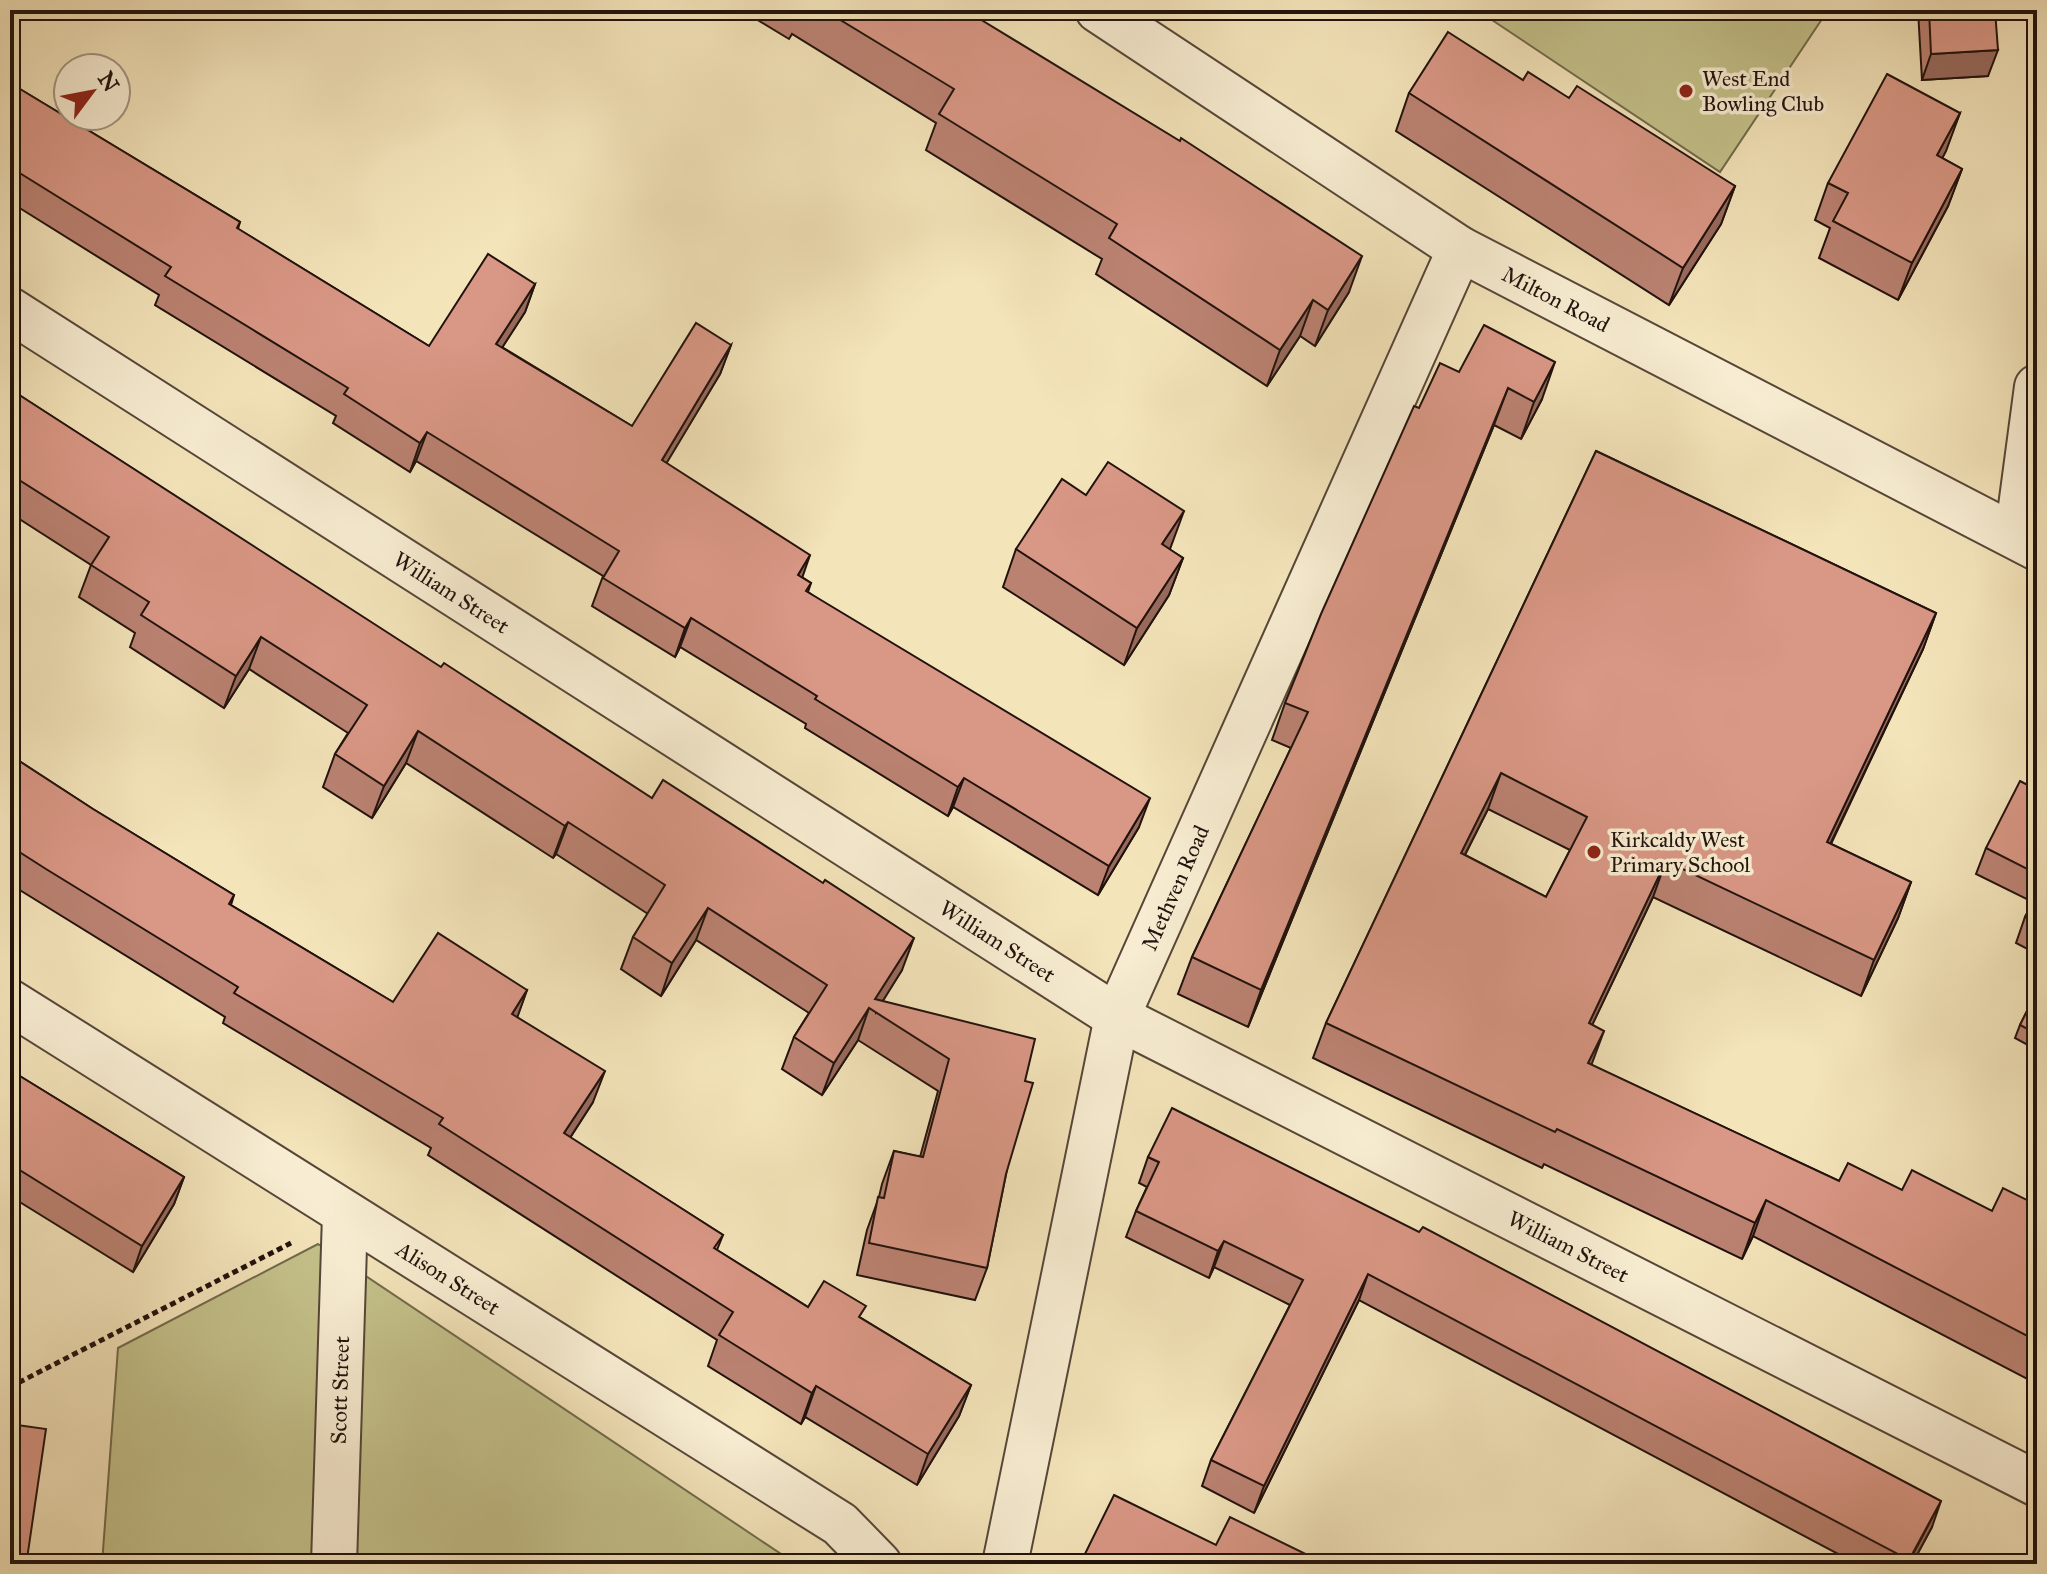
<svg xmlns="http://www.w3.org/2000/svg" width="2047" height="1574" viewBox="0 0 2047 1574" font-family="'IM FELL Great Primer',serif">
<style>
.green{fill:#c4c18a;stroke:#726a4c;stroke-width:2}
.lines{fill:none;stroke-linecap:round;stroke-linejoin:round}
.minor-casing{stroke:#564638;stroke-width:48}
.path{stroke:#21120d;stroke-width:5;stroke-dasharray:6 4;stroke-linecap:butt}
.minor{stroke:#f8edd2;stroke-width:44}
.wall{fill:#bb8272;stroke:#21120d;stroke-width:2;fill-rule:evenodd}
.shaded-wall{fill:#986a5d;stroke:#21120d;stroke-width:2}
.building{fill:#d99785;stroke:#21120d;stroke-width:2;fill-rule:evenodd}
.poi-dot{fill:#8f2418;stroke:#f8edd2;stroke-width:3}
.labels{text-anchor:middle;stroke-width:7;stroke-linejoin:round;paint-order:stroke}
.poi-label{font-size:22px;fill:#21120d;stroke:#f8edd2;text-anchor:start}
.street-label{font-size:22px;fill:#21120d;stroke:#f8edd2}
</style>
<rect width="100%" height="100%" fill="#f4e4ba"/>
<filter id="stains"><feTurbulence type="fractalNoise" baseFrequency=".0025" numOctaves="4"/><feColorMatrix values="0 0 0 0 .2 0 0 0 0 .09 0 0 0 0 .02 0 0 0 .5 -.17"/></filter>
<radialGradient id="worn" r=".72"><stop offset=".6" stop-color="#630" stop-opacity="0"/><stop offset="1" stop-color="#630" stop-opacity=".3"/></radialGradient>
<g class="green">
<polygon points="1477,10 1828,10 1720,172"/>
<polygon points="318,1244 790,1560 789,1564 102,1564 118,1348"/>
</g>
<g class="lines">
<defs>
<g id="minor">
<path id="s1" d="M1098,10L1460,249L2037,548"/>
<path id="s2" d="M10,310L1117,1017L2037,1484"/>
<polyline points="2017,537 2037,387"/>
<path id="s3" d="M10,1002L840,1524L879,1564"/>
<path id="s4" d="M334,1564L345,1215"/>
<path id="s5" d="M1005,1564L1117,1017L1460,249"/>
</g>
</defs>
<use href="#minor" class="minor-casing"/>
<polyline class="path" points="10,1387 291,1243"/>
<use href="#minor" class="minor"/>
</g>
<g class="wall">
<polygon points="741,10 975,10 973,15 1349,292 1315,346 1300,336 1267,386 1096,274 1102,259 926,150 936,123 792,34 789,39"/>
<polygon points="1918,10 1995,10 1988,76 1922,80"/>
<polygon points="1523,80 1569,98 1735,186 1721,224 1669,305 1396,131 1409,93"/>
<polygon points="10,83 240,222 238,229 429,346 535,284 525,312 502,347 632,426 731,345 720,374 666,463 802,577 811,583 808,592 1139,827 1098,895 953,807 948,816 805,728 806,724 680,647 675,657 592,606 603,576 416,461 410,472 333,423 336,416 155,305 159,295 10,202"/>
<polygon points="1960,113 1942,158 1962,169 1948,206 1898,300 1819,258 1830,228 1815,220 1828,183"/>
<polygon points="1459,372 1542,399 1521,439 1494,425 1248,1027 1178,994 1192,957 1291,748 1272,740 1285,703 1419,408"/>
<polygon points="10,389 902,970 882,1001 1025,1081 987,1268 975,1300 857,1275 867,1230 879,1197 882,1184 894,1151 920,1157 938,1091 858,1040 822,1095 782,1069 794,1037 809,1013 696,940 661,996 621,969 633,937 648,914 556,854 553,858 406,763 372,818 323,787 335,754 348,733 249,669 224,708 130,647 135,633 79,597 91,565 10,513"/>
<path d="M1596,451L1936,613L1923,649L1831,844L1911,882L1898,918L1861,996L1653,897L1592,1025L1591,1065L1839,1181L1902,1190L1992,1211L2037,1205V1384L1753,1236L1742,1259L1544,1164L1542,1168L1313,1058L1326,1023ZM1488,809L1570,850L1546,897L1465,855Z"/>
<polygon points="1016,549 1170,550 1183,558 1169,595 1124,665 1003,587"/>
<polygon points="10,755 93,809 234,895 231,905 393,1002 527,990 517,1017 593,1102 570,1138 723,1235 717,1250 808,1307 861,1318 971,1385 959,1416 917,1485 805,1417 801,1424 708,1366 717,1340 428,1155 431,1148 223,1023 225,1017 10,884"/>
<polygon points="2037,790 2037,954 2016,943 2025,917 2033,902 1976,874 1986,848"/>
<polygon points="2037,991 2037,1050 2015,1038 2020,1025"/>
<polygon points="10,1070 184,1177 174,1204 133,1272 10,1196"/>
<polygon points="1148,1157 1932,1527 1912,1564 1857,1564 1359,1300 1254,1513 1202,1486 1211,1460 1290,1305 1214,1267 1209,1278 1126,1237 1136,1211 1147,1187 1139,1183"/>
</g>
<g class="shaded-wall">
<polygon points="1998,50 1988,76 1922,80 1931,54"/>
<polygon points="1960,113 1946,151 1924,193 1937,155"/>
<polygon points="1962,169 1948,206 1898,300 1912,263"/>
<polygon points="1735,186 1721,224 1669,305 1683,268"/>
<polygon points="1362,256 1349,292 1315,346 1328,310"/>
<polygon points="535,284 525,312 486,373 496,344"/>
<polygon points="1313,300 1300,336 1267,386 1280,350"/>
<polygon points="731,345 720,374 651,489 662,460"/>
<polygon points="1555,362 1542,399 1521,439 1534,402"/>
<polygon points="1508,388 1494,425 1248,1027 1261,990"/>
<polygon points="427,432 416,461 410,472 420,443"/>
<polygon points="1184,511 1170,549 1148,582 1162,544"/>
<polygon points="810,555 800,584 798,575"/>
<polygon points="1183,558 1169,595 1124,665 1137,628"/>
<polygon points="1936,613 1923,649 1814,878 1827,842"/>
<polygon points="691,618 680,647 675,657 685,628"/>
<polygon points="261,637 249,669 224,708 236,676"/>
<polygon points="418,731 406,763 372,818 384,786"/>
<polygon points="1501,773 1488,809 1448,888 1461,853"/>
<polygon points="964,778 953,807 948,816 958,787"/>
<polygon points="1150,798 1139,827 1098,895 1109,866"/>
<polygon points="568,822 556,854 553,858 565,826"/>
<polygon points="1666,861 1653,897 1576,1059 1589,1023"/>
<polygon points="1911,882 1898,918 1861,996 1874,960"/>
<polygon points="708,908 696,940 661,996 672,963"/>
<polygon points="914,938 902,970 876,1012 875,999"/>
<polygon points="527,990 516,1021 512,1014"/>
<polygon points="869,1008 858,1040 822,1095 834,1063"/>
<polygon points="1604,1031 1591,1066 1588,1063"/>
<polygon points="605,1071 593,1102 553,1164 564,1133"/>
<polygon points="184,1177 174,1204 133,1272 142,1246"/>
<polygon points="1766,1200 1753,1236 1742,1259 1755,1223"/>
<polygon points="1224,1241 1214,1267 1209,1278 1218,1251"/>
<polygon points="1368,1274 1359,1300 1254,1513 1264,1486"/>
<polygon points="971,1385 959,1416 917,1485 928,1454"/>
<polygon points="816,1386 805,1417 801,1424 812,1393"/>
<polygon points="1941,1501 1932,1527 1912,1564 1908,1564"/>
<polygon points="10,1557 27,1559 25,1564 10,1564"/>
</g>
<g class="building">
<polygon points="824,10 972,10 970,13 1180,141 1181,138 1362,256 1328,310 1313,300 1280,350 1109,238 1117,224 939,114 954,89"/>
<polygon points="1929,10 1995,10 1998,50 1931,54"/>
<polygon points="1448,32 1523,80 1528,72 1569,98 1577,86 1735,186 1683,268 1409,93"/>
<polygon points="1887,74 1960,113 1937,155 1962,169 1912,263 1833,221 1848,193 1828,183"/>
<polygon points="10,83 240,222 237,228 429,346 488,254 535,284 496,344 632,426 696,323 731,345 662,460 810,555 798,575 811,583 806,591 1150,798 1109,866 964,778 958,787 815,699 817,696 691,618 685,628 603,578 619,551 427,432 420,443 344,394 348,388 165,276 171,267 10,167"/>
<polygon points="1484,325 1555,362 1534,402 1508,388 1261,990 1192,957 1308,712 1285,703 1321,614 1414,406 1419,408 1440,363 1459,372"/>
<polygon points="10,389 441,667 444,663 652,798 663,780 823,883 825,880 914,938 875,999 1035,1039 1025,1081 1033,1083 1006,1174 987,1268 869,1243 878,1197 884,1198 894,1151 923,1157 949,1059 869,1008 834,1063 794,1037 827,985 708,908 672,963 633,937 665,885 568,822 565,826 418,731 384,786 335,754 367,705 261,637 236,676 141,615 149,602 91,565 109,537 16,478 19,474 10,468"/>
<path d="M1596,451L1936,613L1827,842L1911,882L1874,960L1666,861L1589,1023L1604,1031L1588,1063L1839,1181L1848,1163L1902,1190L1912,1170L1992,1211L2003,1188L2037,1205V1341L1766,1200L1755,1223L1557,1129L1555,1132L1326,1023ZM1501,773L1587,817L1546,897L1461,853Z"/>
<polygon points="1108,462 1184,511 1162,544 1183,558 1137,628 1016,549 1062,479 1086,495"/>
<polygon points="10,755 93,809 234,895 229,904 393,1002 438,933 527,990 512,1014 605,1071 564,1133 723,1235 714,1248 808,1307 824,1281 866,1306 859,1317 971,1385 928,1454 816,1386 812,1393 719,1335 733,1312 439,1124 443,1118 234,993 238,987 46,869 10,846"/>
<polygon points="2020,781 2037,790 2037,874 1986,848"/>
<polygon points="2037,894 2037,923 2025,917"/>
<polygon points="2037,991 2037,1034 2020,1025"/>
<polygon points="10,1070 184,1177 142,1246 10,1164"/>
<polygon points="1172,1108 1419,1232 1423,1227 1941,1501 1909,1560 1368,1274 1264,1486 1211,1460 1303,1280 1224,1241 1218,1251 1136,1211 1159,1162 1148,1157"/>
<polygon points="10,1424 46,1429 27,1559 10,1557"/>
<polygon points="1114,1495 1216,1545 1230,1517 1326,1564 1080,1564"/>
</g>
<g class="poi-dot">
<circle cx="1686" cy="91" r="8"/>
<circle cx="1594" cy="852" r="8"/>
</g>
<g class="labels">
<g class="poi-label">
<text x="1702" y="86">West End<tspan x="1702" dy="25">Bowling Club</tspan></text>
<text x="1610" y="847">Kirkcaldy West<tspan x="1610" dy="25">Primary School</tspan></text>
</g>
<g class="street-label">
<text dy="8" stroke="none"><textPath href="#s1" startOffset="542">Milton Road</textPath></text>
<text dy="8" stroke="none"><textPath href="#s2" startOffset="524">William Street</textPath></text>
<text dy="8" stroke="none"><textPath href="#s5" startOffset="700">Methven Road</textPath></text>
<text dy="8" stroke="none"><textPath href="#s2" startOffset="1172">William Street</textPath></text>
<text dy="8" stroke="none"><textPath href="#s2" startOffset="1820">William Street</textPath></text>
<text dy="8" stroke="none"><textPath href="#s3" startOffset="518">Alison Street</textPath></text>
<text dy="8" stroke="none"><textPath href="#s4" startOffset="174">Scott Street</textPath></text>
</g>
</g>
<rect width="2047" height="1574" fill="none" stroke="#f4e4ba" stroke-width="40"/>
<rect x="12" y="12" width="2023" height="1550" fill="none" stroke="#21120d" stroke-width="4"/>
<rect x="20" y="20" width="2007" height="1534" fill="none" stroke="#21120d" stroke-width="2"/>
<g transform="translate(92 92) rotate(58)"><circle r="38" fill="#f8edd2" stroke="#a29583" stroke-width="2"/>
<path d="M0-6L14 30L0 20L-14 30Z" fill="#8f2418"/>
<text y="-12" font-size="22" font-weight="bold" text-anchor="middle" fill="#21120d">N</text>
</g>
<rect width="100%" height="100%" filter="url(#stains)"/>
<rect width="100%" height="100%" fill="url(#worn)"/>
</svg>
